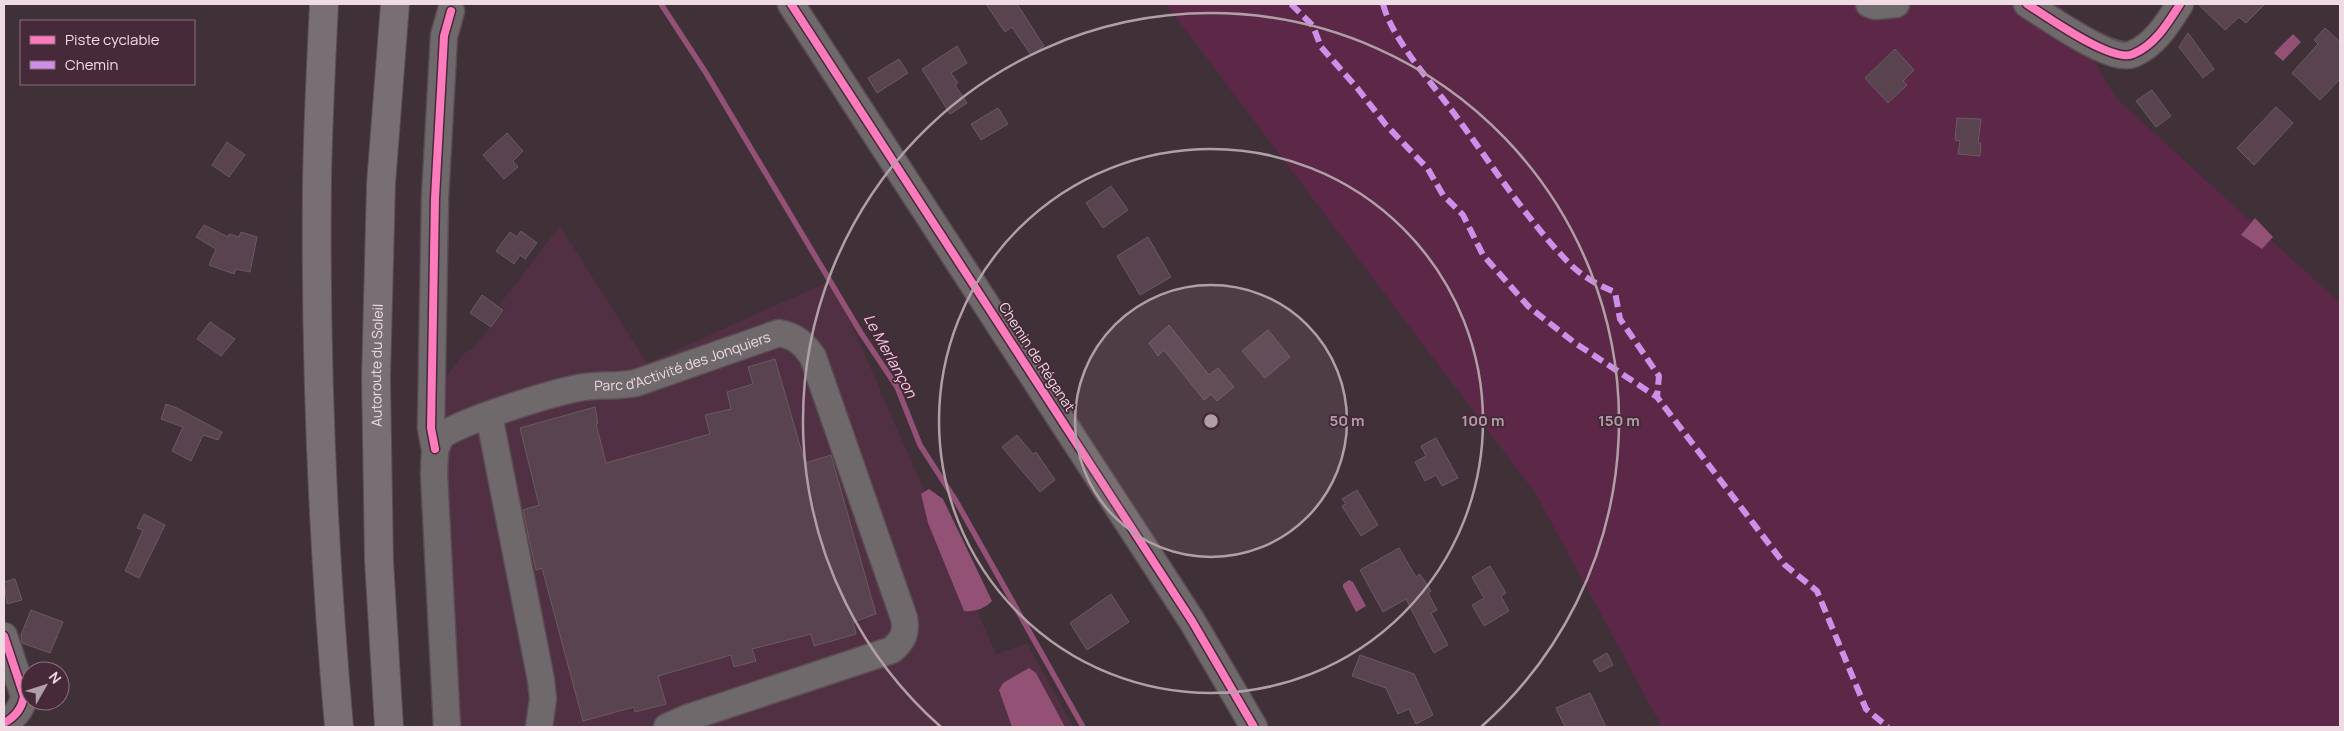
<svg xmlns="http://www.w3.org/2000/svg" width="2344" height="731" viewBox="0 0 2344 731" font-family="Manrope,sans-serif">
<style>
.built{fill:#503042}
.green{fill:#5d2847}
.water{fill:#935176}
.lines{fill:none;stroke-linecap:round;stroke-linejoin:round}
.stream{stroke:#935176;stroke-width:5.5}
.building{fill:#58434f;stroke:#685b62}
.minor-casing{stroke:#5a4d54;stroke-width:29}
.highway-casing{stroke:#5a4d54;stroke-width:30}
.minor{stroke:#70696c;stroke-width:26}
.highway{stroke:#796e74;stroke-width:28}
.quiet{stroke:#ce8fe9;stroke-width:6;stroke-dasharray:12 6;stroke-linecap:butt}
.cycleway-casing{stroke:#462a39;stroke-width:11}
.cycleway{stroke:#fd7abc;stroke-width:8}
.ring{fill:none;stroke:#b19fa8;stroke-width:2.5}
.labels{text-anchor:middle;stroke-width:4;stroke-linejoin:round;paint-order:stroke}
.street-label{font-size:14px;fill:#eedbe4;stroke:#462a39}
.water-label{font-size:15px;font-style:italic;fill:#f6cce1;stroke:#462a39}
.centre{fill:#b19fa8;stroke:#462a39;stroke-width:2.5}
.ring-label{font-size:15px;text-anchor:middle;font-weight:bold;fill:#b19fa8;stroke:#462a39;stroke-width:4;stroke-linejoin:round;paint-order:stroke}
</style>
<rect width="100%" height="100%" fill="#403038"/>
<polygon class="built" points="560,226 647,363 832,280 996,654 1027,643 1074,727 451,727 437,379 445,379 464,353 472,349 505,309 499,305"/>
<polygon class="green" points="1166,4 2060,4 2116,98 2340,303 2340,727 1662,727 1536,494"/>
<g class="water">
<polygon points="2293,34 2301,42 2283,61 2274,53"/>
<polygon points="2255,218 2273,237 2262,249 2241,235"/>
<path d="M929,489L943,499L992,601C984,609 975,612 964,611L928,523L921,494Z"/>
<polygon points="1349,580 1353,582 1366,606 1356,612 1343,587 1343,584"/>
<polygon points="1029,668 1036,673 1065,727 1012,727 999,690 1003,683"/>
</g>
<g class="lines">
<polyline class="stream" points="661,4 706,73 861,333 897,387 920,445 956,501 1083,727"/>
</g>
<g class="building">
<polygon points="986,4 1017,4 1044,46 1031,55 1012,27 1005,32"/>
<polygon points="2198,4 2265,4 2246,23 2239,17 2225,30"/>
<polygon points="2325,28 2340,42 2340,79 2320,100 2292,73 2318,44 2314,40"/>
<polygon points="2188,33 2214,69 2203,78 2179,47"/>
<polygon points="957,46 967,63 951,73 958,83 955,85 967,103 950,114 922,69"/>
<polygon points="1895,49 1914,70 1903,81 1907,85 1888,103 1865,78"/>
<polygon points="899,59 908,73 877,93 868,78"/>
<polygon points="2152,90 2171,116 2156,127 2136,101"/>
<polygon points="2276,107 2293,123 2254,165 2237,148"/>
<polygon points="998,108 1008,124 981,140 971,124"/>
<polygon points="1957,118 1981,119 1978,143 1981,143 1980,156 1958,154 1960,141 1955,140"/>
<polygon points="507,133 523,151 513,161 518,167 504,179 483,155"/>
<polygon points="227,142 245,155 229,177 212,165"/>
<polygon points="1111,186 1128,210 1103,228 1086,203"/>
<polygon points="204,225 228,237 229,234 239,237 241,232 257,237 250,272 236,269 234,274 209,265 216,249 196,237"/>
<polygon points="521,231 537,243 525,259 520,255 514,264 496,251 510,232 517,237"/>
<polygon points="1148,237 1171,277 1140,295 1117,256"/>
<polygon points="482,295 503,310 491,327 470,313"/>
<polygon points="210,322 235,339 221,356 197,339"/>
<polygon points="1169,325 1209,375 1218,368 1234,387 1217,401 1211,394 1204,400 1164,350 1158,356 1149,343"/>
<polygon points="1268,330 1290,357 1265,378 1242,351"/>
<polygon points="775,359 805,463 831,455 876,614 853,622 856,634 814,646 811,634 752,649 756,661 734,667 731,655 658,676 666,704 635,712 634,707 583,721 542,568 536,570 530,544 523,510 539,505 520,428 595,407 598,423 596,424 606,463 710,434 705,415 731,409 727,392 753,384 748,367"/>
<polygon points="166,404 177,408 222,432 218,440 203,435 191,461 172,451 183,427 161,419"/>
<polygon points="1017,435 1033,454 1036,452 1055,480 1040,492 1002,447"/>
<polygon points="1436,438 1458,478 1442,486 1436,475 1425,481 1415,462 1426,456 1421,446"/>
<polygon points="1357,490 1378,525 1361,536 1342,506 1346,504 1342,499"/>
<polygon points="144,514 165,525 139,578 125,571 143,530 137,528"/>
<polygon points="1399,548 1416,577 1420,574 1431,591 1428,593 1437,610 1431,613 1448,645 1434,653 1406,599 1383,612 1360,570"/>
<polygon points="1490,566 1506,593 1501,596 1509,611 1484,626 1472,605 1484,598 1472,577"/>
<polygon points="15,579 22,600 7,604 4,582"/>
<polygon points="1111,594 1129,622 1087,650 1070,623"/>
<polygon points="31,610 63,622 50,653 22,643 21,635"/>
<polygon points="1607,653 1613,665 1600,672 1593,661"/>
<polygon points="1360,655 1414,674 1433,715 1416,724 1409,709 1398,714 1386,688 1352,676"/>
<polygon points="1590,693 1606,727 1565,727 1556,708"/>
</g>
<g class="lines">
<defs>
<g id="minor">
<polyline points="791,4 1192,621 1254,727"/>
<polyline points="1869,4 1875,6 1896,4"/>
<path d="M2027,4C2046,16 2113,64 2133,54C2155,45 2168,23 2180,4"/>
<polyline points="489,415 541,680 543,699 539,727"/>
<polyline points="435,449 431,428 435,198 444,36 451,11"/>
<path d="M4,636L24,696C22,709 15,717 4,723"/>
<path id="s1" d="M447,727L434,474C435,461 433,448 441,437C453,423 556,392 578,388C597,384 617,387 636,383L779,333C796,336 804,344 813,357L904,618C907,633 903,640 892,650L687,718L667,727"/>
</g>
<g id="highway">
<path d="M324,4C321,63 318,122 317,181C315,363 323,546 339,727"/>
<path id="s2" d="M389,727L379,561L376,378L381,184L395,4"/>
</g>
</defs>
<use href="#minor" class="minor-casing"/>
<use href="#highway" class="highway-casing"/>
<use href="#minor" class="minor"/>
<use href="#highway" class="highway"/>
<g class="quiet">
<polyline points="1291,4 1313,26 1321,47 1358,89 1386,125 1428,169 1443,195 1463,215 1483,255 1529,307 1575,343 1657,397"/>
<path d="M1383,4C1392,39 1431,82 1453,112C1490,162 1524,216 1567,261C1580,275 1597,285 1615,292L1620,319L1659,376L1657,397L1785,565L1817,591L1866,709L1888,727"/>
</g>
<defs>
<g id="cycleway">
<polyline points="791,4 1192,621 1254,727"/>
<path d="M2027,4C2046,16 2113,64 2133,54C2155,45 2168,23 2180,4"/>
<polyline points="435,449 431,428 435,198 444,36 451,11"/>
<path d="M4,636L24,696C22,709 15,717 4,723"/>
</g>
</defs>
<use href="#cycleway" class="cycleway-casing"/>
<use href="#cycleway" class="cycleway"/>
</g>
<circle cx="1211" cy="421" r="136" fill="#b19fa8" fill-opacity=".12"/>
<g class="ring">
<circle cx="1211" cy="421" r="136"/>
<circle cx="1211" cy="421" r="272"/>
<path d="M941 727A408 408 0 1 1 1481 727"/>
</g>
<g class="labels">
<g class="street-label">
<text transform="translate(1037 357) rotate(57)" y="5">Chemin de Réganat</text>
<text dy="5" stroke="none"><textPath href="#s1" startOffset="546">Parc d'Activité des Jonquiers</textPath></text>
<text dy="5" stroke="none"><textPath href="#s2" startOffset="362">Autoroute du Soleil</textPath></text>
</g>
<g class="water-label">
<text transform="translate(890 356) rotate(61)" y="5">Le Merlançon</text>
</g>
</g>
<circle cx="1211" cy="421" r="8" class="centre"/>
<g class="ring-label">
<text x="1347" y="426">50 m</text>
<text x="1483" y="426">100 m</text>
<text x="1619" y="426">150 m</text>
</g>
<rect width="2344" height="731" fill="none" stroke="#eedbe4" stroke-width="10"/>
<rect x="20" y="20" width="175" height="65" fill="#462a39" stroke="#89717d"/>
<rect x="30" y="36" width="25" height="8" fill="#fd7abc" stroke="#89717d"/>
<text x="65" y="45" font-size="15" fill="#eedbe4">Piste cyclable</text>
<rect x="30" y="61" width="25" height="8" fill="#ce8fe9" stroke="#89717d"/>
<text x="65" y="70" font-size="15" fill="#eedbe4">Chemin</text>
<g transform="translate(45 686) rotate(51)"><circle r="24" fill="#462a39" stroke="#89717d"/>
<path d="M0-4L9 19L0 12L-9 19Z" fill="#b19fa8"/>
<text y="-8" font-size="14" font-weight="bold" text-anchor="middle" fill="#eedbe4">N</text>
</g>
</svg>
